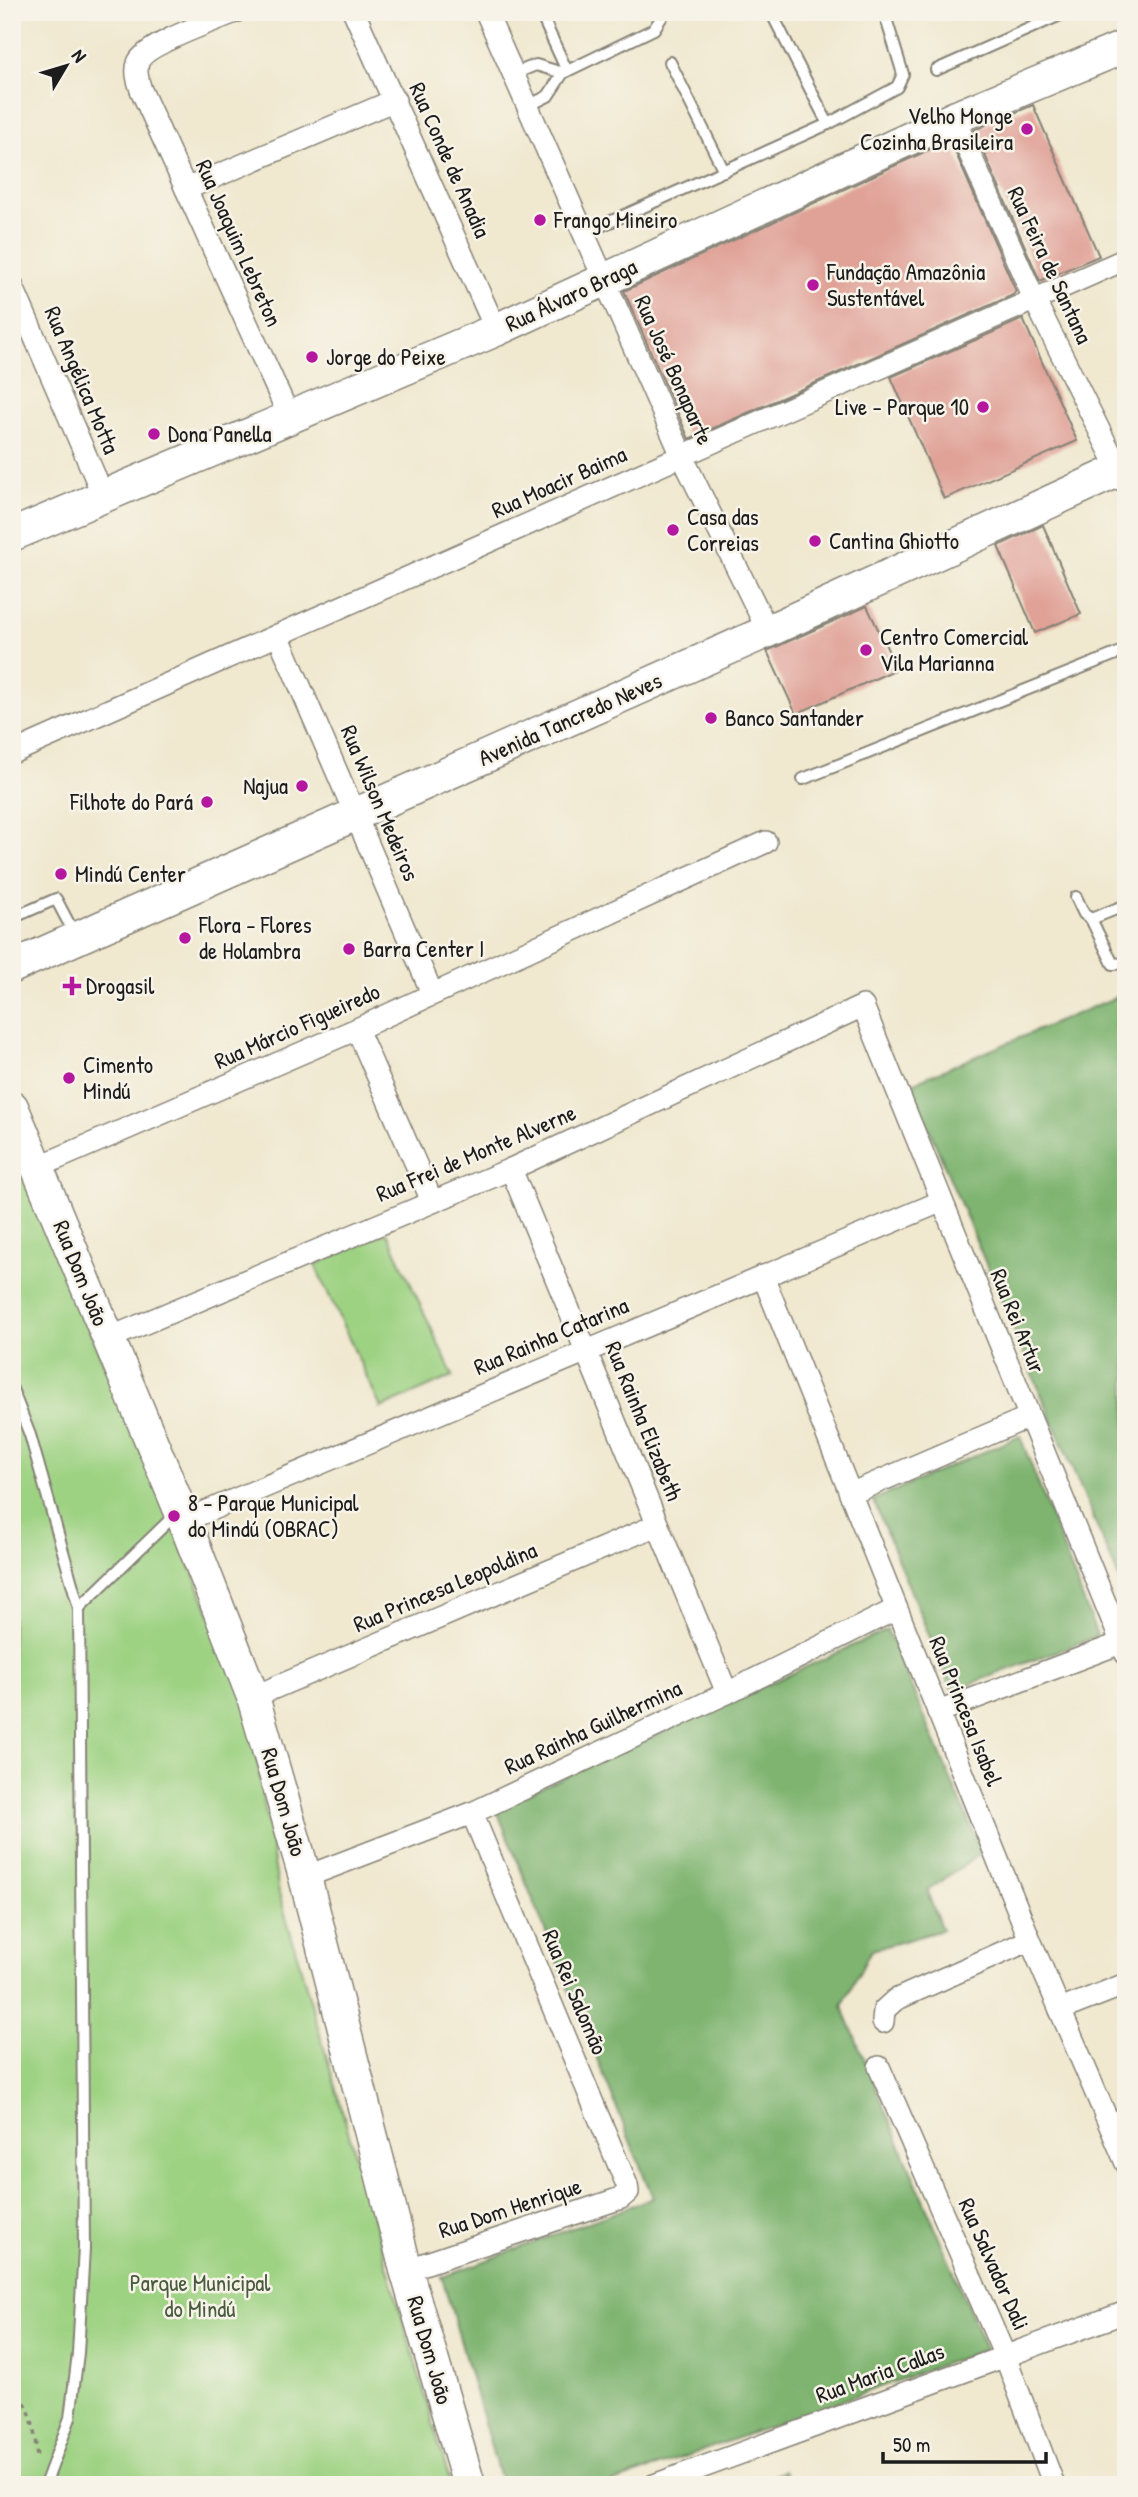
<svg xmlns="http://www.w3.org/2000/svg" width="1138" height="2497" viewBox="0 0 1138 2497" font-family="'Patrick Hand',sans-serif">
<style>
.green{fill:#9dd282;stroke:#5c774f;stroke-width:2}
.forest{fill:#7eb470;stroke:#4d6846;stroke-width:2}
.building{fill:#e0a197}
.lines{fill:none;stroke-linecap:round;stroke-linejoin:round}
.lane-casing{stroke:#868276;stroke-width:14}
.street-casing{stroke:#868276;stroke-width:24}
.secondary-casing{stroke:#868276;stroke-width:35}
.path{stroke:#868276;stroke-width:3.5;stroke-dasharray:5 5;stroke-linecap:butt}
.lane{stroke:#fff;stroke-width:10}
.street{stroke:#fff;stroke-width:21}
.secondary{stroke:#fff;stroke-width:32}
.poi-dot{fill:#b5179e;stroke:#f7f3e8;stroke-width:2.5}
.labels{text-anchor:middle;stroke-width:5;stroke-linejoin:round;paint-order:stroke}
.poi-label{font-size:23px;fill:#1c1c1c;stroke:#f7f3e8;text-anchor:start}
.street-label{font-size:23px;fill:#1c1c1c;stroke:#f7f3e8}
.park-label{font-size:23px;fill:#495c40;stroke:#f7f3e8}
</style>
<rect width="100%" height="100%" fill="#f7f3e8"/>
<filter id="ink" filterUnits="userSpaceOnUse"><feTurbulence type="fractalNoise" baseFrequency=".0143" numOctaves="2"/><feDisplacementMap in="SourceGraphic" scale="14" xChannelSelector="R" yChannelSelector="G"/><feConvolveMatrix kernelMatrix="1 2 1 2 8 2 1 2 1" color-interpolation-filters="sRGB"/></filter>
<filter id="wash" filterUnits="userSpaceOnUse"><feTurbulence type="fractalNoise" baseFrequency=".00686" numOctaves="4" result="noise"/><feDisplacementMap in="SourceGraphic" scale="28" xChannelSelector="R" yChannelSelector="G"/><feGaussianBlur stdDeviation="1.57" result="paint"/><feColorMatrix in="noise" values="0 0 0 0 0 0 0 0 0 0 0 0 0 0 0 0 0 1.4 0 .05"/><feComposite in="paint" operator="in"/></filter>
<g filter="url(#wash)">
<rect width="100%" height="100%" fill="#f0e8cf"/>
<g class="green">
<polygon points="12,1148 247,1700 279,1893 451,2485 12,2485"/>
<polygon points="387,1232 453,1376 381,1408 315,1265"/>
</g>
<g class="forest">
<polygon points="1126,993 1126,1595 910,1084"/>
<polygon points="1020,1436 1097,1636 952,1691 873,1500"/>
<polygon points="887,1630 982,1852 927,1891 942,1930 871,1950 842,2006 986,2349 606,2485 502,2485 442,2277 653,2198 496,1808"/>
<polygon points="784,2471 789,2485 750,2485"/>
</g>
<g id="blocks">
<g class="building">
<polygon points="1033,105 1099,256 1040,281 974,130"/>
<polygon points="950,140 1016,291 1013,295 689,439 624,291"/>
<polygon points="1023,319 1077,441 944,499 891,377"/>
<polygon points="1043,525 1081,614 1035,633 998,546"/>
<polygon points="867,606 897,669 796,714 767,651"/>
</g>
</g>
</g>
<g filter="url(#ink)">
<use href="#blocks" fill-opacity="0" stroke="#868276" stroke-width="2"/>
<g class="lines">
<defs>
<g id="lane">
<polyline points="540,12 567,71"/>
<polyline points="774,18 828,124"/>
<polyline points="670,62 724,171"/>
<polyline points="936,70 1067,12"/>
<polyline points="513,74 536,65 563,73"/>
<polyline points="528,106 548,96 563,73 654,29 665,12"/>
<polyline points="585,233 828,124 897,87 903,74 884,12"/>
<polyline points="803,779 1126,650"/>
<polyline points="1076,897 1084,914 1091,919 1113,964 1126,963"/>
<polyline points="12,918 56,899 75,935"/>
<polyline points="1091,919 1126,905"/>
<polyline points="12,1389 30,1435 79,1608 84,2248 78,2353 70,2418 45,2485"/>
<polyline points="79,1608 177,1513"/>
</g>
<g id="street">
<path d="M235,12C216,20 143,45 138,63C135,72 138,81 141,90L290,418"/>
<polyline points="354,12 496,330"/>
<polyline points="486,12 682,456 768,631"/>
<polyline points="954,118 1035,301 1125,482"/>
<polyline points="186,189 395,100"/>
<polyline points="12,285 103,495"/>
<polyline points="278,635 432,993"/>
<polyline points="12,753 1126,259"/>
<polyline points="357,1029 432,1201"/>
<polyline points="38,1167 357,1029 766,842"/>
<polyline points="511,1169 727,1693"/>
<polyline points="763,1276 1030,1940 1126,2163"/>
<polyline points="107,1339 511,1169 863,1006 1126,1654"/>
<polyline points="850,1494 1029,1417"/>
<polyline points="184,1521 940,1202"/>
<polyline points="253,1697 657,1525"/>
<polyline points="938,1712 1121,1643"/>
<polyline points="305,1877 472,1813 727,1693 896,1609"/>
<polyline points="1060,2010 1126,1984"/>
<polyline points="883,2022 884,2010 895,2000 1030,1940"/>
<polyline points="879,2067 1005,2356 1054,2485"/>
<polyline points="406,2270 621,2198 628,2192 627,2185 472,1813"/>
<polyline points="654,2485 1126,2312"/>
</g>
<g id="secondary">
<polyline points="12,535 496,330 954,118 1126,46"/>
<polyline points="12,967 768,631 1126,467"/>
<polyline points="12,1107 180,1510 253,1697 305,1877 406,2270 469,2485"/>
</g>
</defs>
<use href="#lane" class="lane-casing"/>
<use href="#street" class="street-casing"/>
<use href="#secondary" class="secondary-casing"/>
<path class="path" d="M12,2387C33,2404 35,2434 37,2459"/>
<use href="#lane" class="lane"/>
<use href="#street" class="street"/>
<use href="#secondary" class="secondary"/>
</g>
</g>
<g class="poi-dot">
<circle cx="1027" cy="129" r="7"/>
<circle cx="540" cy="220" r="7"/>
<circle cx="813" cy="285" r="7"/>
<circle cx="312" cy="357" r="7"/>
<circle cx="983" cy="407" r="7"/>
<circle cx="154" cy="434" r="7"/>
<circle cx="673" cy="530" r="7"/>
<circle cx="815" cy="541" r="7"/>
<circle cx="866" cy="650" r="7"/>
<circle cx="711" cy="718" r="7"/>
<circle cx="302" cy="786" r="7"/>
<circle cx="207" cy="802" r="7"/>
<circle cx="61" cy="874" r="7"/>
<circle cx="185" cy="938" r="7"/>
<circle cx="349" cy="949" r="7"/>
<path d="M68.5 975.5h7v7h7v7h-7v7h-7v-7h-7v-7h7z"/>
<circle cx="69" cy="1078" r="7"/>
<circle cx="174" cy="1516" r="7"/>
</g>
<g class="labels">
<g class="poi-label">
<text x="1013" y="124" text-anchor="end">Velho Monge<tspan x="1013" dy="26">Cozinha Brasileira</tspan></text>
<text x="554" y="228">Frango Mineiro</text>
<text x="827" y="280">Fundação Amazônia<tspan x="827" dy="26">Sustentável</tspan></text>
<text x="326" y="365">Jorge do Peixe</text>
<text x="969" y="415" text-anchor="end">Live - Parque 10</text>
<text x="168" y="442">Dona Panella</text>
<text x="687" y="525">Casa das<tspan x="687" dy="26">Correias</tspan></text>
<text x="829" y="549">Cantina Ghiotto</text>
<text x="880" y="645">Centro Comercial<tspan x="880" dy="26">Vila Marianna</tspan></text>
<text x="725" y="726">Banco Santander</text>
<text x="288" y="794" text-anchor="end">Najua</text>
<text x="193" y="810" text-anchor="end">Filhote do Pará</text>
<text x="75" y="882">Mindú Center</text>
<text x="199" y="933">Flora - Flores<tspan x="199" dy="26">de Holambra</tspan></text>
<text x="363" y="957">Barra Center I</text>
<text x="86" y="994">Drogasil</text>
<text x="83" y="1073">Cimento<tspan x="83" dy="26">Mindú</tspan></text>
<text x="188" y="1511">8 - Parque Municipal<tspan x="188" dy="26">do Mindú (OBRAC)</tspan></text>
</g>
<g class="street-label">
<text transform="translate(450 160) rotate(66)" y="8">Rua Conde de Anadia</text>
<text transform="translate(239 243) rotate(66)" y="8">Rua Joaquim Lebreton</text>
<text transform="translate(1050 265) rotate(65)" y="8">Rua Feira de Santana</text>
<text transform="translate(571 295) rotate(-25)" y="8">Rua Álvaro Braga</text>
<text transform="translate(674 370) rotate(66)" y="8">Rua José Bonaparte</text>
<text transform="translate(82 380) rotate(67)" y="8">Rua Angélica Motta</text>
<text transform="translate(559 482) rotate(-24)" y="8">Rua Moacir Baima</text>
<text transform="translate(570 719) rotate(-24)" y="8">Avenida Tancredo Neves</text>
<text transform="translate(380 803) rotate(67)" y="8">Rua Wilson Medeiros</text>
<text transform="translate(297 1026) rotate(-24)" y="8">Rua Márcio Figueiredo</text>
<text transform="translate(476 1153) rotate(-23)" y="8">Rua Frei de Monte Alverne</text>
<text transform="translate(81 1273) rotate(68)" y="8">Rua Dom João</text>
<text transform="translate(1018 1321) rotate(68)" y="8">Rua Rei Artur</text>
<text transform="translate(551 1336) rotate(-23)" y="8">Rua Rainha Catarina</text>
<text transform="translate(644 1421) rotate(68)" y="8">Rua Rainha Elizabeth</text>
<text transform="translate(445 1587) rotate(-23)" y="8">Rua Princesa Leopoldina</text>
<text transform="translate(966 1711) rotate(68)" y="8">Rua Princesa Isabel</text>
<text transform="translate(593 1727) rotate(-25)" y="8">Rua Rainha Guilhermina</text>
<text transform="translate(284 1802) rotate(74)" y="8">Rua Dom João</text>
<text transform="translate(575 1992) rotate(67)" y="8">Rua Rei Salomão</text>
<text transform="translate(510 2208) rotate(-18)" y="8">Rua Dom Henrique</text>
<text transform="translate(994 2264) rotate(66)" y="8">Rua Salvador Dali</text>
<text transform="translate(430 2350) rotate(74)" y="8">Rua Dom João</text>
<text transform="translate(880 2373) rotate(-20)" y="8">Rua Maria Callas</text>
</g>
<g class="park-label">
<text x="200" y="2291">Parque Municipal<tspan x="200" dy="26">do Mindú</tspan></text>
</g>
</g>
<rect width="1138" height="2497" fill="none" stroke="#f7f3e8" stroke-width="42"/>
<g transform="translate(66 66) rotate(52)" stroke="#f7f3e8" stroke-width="5" paint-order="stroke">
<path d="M0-5L12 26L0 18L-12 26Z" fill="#1c1c1c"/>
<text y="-10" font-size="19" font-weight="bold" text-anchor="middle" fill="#1c1c1c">N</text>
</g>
<path d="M883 2452v10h163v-10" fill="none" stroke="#1c1c1c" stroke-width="3.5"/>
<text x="893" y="2452" font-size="21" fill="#1c1c1c" stroke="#f7f3e8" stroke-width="5" paint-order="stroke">50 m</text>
</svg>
